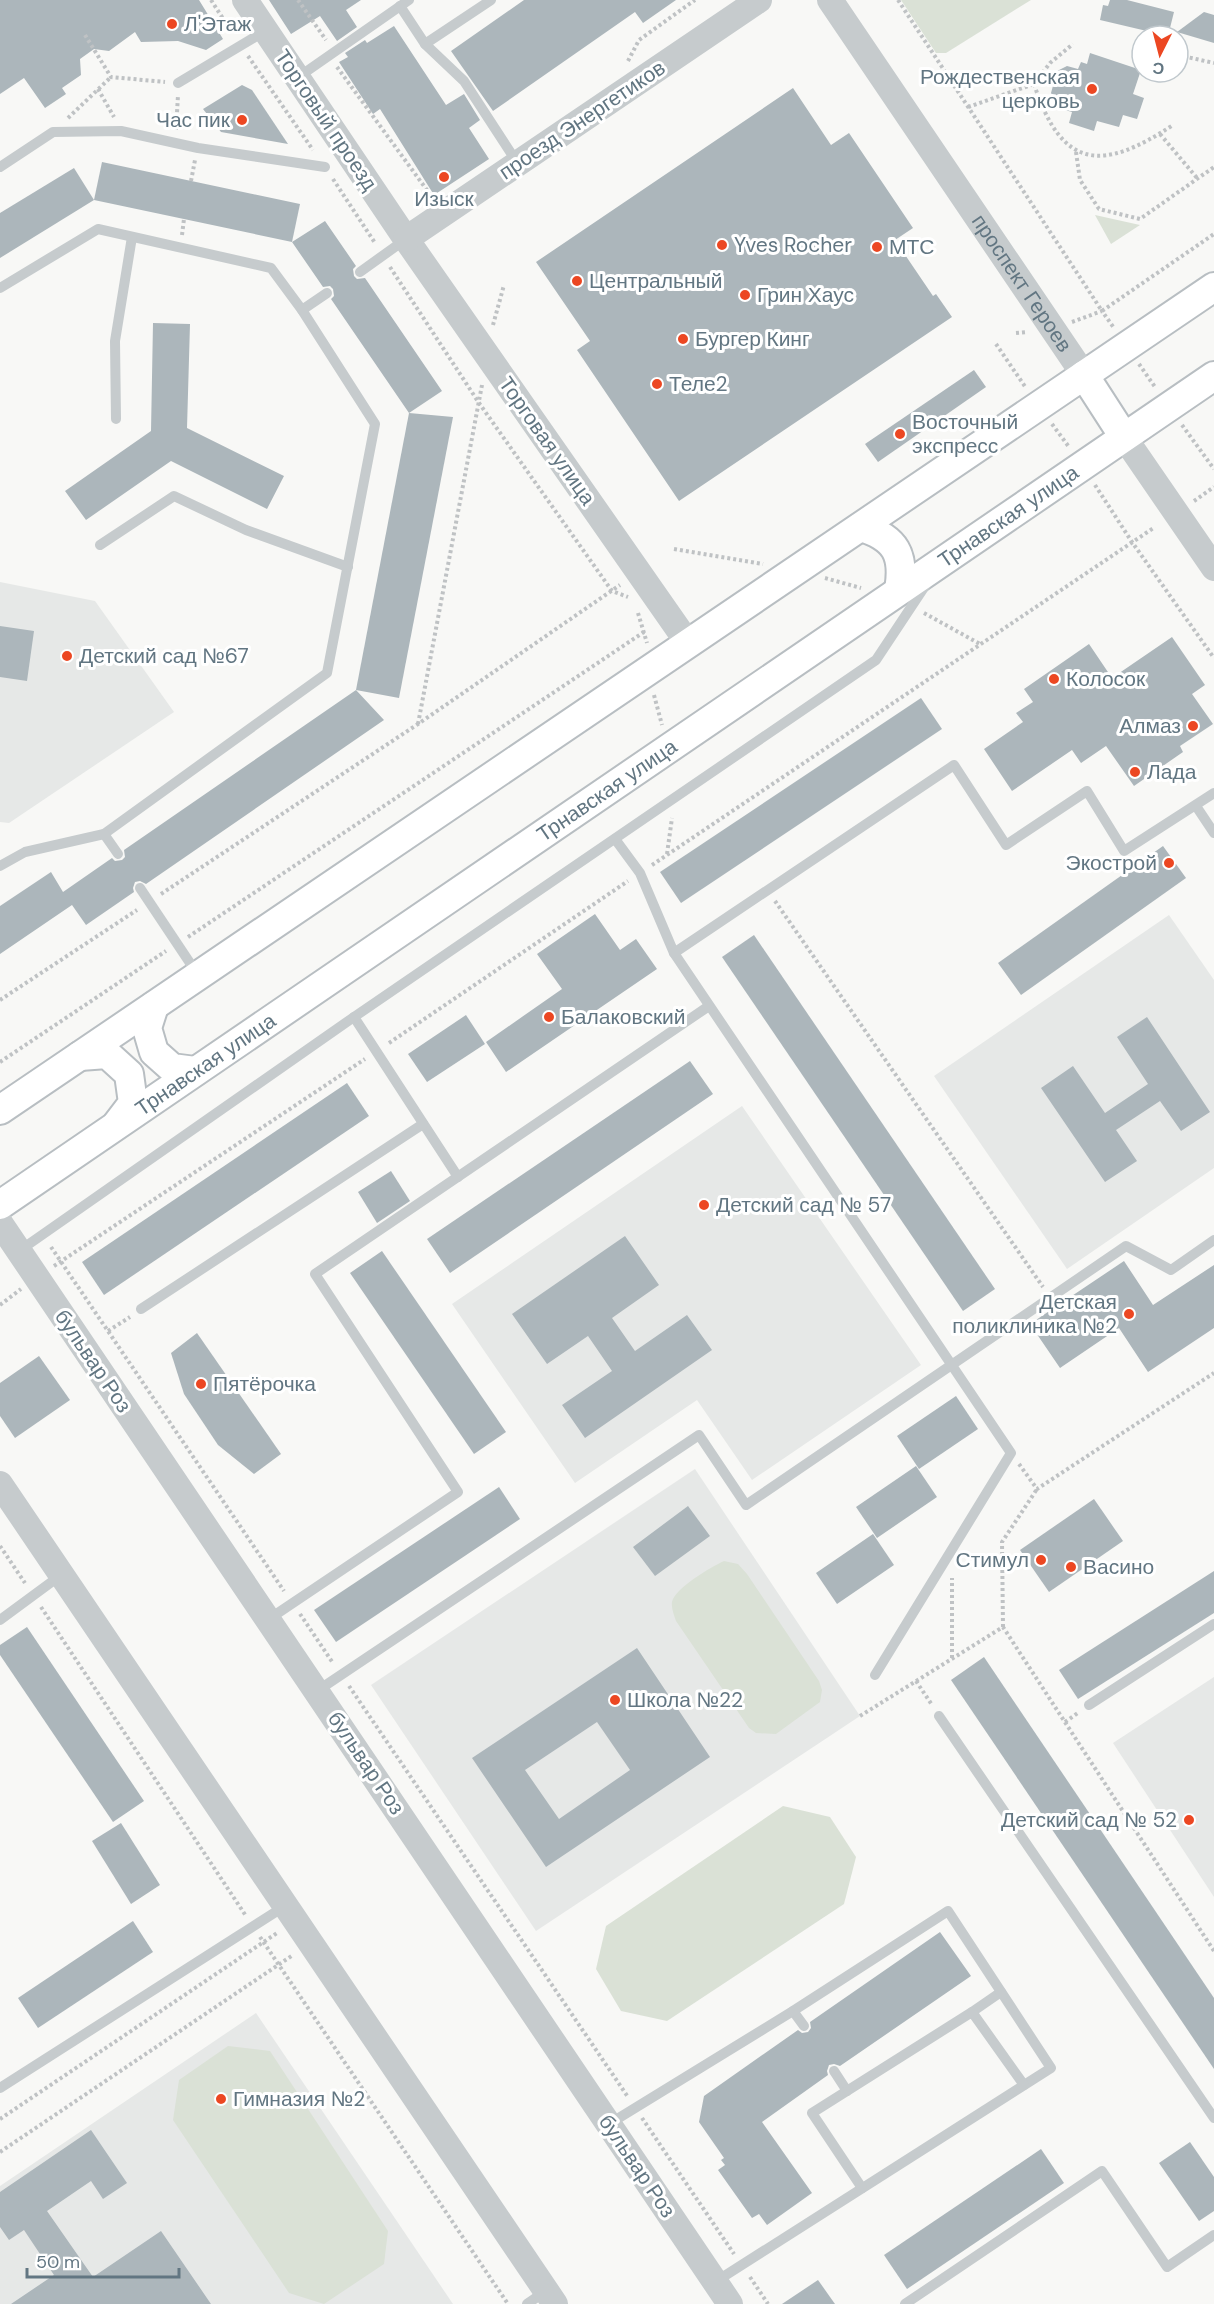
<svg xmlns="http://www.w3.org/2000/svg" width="1214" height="2304" viewBox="0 0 1214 2304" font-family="'DM Sans',sans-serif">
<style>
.built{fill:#e6e8e7}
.green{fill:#dae1d6}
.building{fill:#acb6bb;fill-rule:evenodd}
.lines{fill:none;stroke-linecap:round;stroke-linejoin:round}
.secondary-casing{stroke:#b8bec2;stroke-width:32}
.path{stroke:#bfc2c4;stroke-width:4;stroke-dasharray:3 3;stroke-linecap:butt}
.service{stroke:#c6cbcd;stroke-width:10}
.tertiary{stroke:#c6cbcd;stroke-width:26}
.secondary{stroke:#fff;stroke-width:28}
.poi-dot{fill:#ec4722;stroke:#fff;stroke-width:2}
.labels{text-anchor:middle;stroke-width:6;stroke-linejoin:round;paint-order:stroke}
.poi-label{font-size:21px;fill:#627682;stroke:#fff;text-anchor:start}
.street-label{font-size:21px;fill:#627682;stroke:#fff}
</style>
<rect width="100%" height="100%" fill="#f8f8f6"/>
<g class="built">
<polygon points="0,582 95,601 174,712 9,823 0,822"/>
<polygon points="1169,915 1214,980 1214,1168 1067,1269 934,1076"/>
<polygon points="742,1106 921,1365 752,1480 697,1400 575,1483 452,1304"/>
<polygon points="695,1469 860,1716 536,1931 371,1685"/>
<polygon points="1214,1677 1214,1897 1113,1743"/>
<polygon points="256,2013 453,2304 0,2304 0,2186"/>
</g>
<g class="green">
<polygon points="901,0 1031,0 946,53 936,53"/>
<polygon points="1095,215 1140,225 1111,244"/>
<path d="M724,1561L738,1564L747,1574L819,1681L822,1690L820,1702L776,1734L756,1733L749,1728L676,1621C674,1615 671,1608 672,1602C675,1588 711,1567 724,1561Z"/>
<polygon points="783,1806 830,1817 856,1857 844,1904 667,2021 621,2011 596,1969 606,1926"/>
<polygon points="228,2046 270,2051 388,2231 384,2264 324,2304 289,2293 173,2120 179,2080"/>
</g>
<g class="building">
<polygon points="0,0 199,0 223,39 206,50 178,41 141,42 135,32 109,51 94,49 80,59 81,75 62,88 66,94 45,108 24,78 0,94"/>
<polygon points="269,0 361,0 346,10 357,27 337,41 320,16 291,34"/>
<polygon points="524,0 676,0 643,23 635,12 493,111 451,51"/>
<polygon points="1110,0 1127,0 1174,12 1168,36 1100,20 1103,5 1108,6"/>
<polygon points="1204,12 1214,15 1214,43 1177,32"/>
<polygon points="394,26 446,105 464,94 480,120 469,128 489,159 434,195 380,109 373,114 339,62 348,57 345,53 365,40 367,43"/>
<polygon points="1090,53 1141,70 1133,94 1144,98 1137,119 1123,115 1119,127 1097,121 1094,131 1069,123 1072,112 1065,110 1067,105 1056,101 1051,93 1057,71 1067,66 1078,69 1081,62 1087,64"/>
<polygon points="242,85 252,90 288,144 221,132 203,109"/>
<polygon points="793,88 831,145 849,133 913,228 895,240 933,296 936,294 952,317 679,501 577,350 590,341 536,262"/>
<polygon points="102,162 300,204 292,242 94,200"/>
<polygon points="74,168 94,200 0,258 0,213"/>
<polygon points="325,221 356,266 353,269 354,276 357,279 365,278 442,391 409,413 331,299 334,296 333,289 330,286 323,287 292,242"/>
<polygon points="153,323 190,324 187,428 284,476 267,509 171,461 86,520 65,491 151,431"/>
<polygon points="974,370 986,387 878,462 865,444"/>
<polygon points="409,413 453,417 399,698 356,690"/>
<polygon points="0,626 34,631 27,681 0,677"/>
<polygon points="1172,637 1205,685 1192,694 1213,724 1180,746 1183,752 1134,786 1106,746 1081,763 1072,750 1012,791 984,749 1023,722 1016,713 1033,702 1024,689 1089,644 1112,678"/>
<polygon points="356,690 384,720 146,884 140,881 135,882 133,888 134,892 86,925 72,905 0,954 0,906 51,872 63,892 112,858 115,861 122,860 125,857 124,850"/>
<polygon points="921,698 942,729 681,903 660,872"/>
<polygon points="1163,846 1186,878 1021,995 998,963"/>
<polygon points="595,914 620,950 636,939 657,969 506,1072 486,1042 562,989 537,954"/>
<polygon points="754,935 995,1289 963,1311 722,957"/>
<polygon points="466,1015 485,1044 427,1082 408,1054"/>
<polygon points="1147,1017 1210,1112 1181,1131 1160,1101 1116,1130 1137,1161 1105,1182 1041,1088 1073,1066 1105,1113 1148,1084 1117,1037"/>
<polygon points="690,1061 713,1094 450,1273 427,1239"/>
<polygon points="347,1083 369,1116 104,1295 82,1262"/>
<polygon points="391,1171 410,1201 377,1223 358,1192"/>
<polygon points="625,1236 659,1285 612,1318 635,1351 687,1315 712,1350 585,1438 562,1405 612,1371 588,1336 547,1364 512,1314"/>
<polygon points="382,1251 506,1432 474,1454 350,1273"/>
<polygon points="1124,1261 1153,1305 1214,1265 1214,1328 1148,1372 1119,1328 1060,1368 1030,1324"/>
<polygon points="197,1333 281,1454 254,1474 218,1445 184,1394 171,1353"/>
<polygon points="39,1356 70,1400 15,1438 0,1416 0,1383"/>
<polygon points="956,1396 978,1429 919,1469 897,1436"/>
<polygon points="916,1466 937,1497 877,1538 856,1507"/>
<polygon points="499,1487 520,1519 336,1642 314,1610"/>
<polygon points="1094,1499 1123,1541 1049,1592 1020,1550"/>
<polygon points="688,1506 710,1536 655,1576 633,1547"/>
<polygon points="873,1534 894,1565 837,1604 816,1573"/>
<polygon points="1214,1571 1214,1613 1078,1699 1059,1670"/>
<polygon points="27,1627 144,1801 113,1822 0,1655 0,1645"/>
<path d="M637,1648L710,1757L546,1867L472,1758ZM597,1722L630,1770L559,1819L525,1770Z"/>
<polygon points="984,1657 1214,1998 1214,2069 951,1680"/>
<polygon points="121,1823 160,1885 131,1904 92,1841"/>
<polygon points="133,1921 153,1952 38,2028 18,1998"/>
<polygon points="940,1932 971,1976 840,2066 834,2064 829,2065 827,2071 828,2075 762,2122 812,2193 767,2225 759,2214 752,2218 718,2170 725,2165 721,2160 724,2158 699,2122 704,2096 798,2030 802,2033 808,2032 811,2028 810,2022"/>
<polygon points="91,2130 127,2183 103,2199 91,2181 47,2211 93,2277 161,2231 211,2304 11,2304 54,2275 24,2230 9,2240 0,2227 0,2192"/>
<polygon points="1190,2142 1214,2177 1214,2211 1199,2221 1159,2163"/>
<polygon points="1041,2149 1064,2183 907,2289 884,2255"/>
<polygon points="818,2280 835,2304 782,2304"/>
</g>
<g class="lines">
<defs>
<g id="secondary">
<polyline points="1084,375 1124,437"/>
<path d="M861,527C896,538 905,555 899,590"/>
<polyline points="154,1006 147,1028 154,1052 172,1068 195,1071"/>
<polyline points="80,1056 107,1054 129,1074 133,1103 117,1124"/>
<polyline points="0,1110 1214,287"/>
<path id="s2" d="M0,1205L1214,376"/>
</g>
</defs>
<use href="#secondary" class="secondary-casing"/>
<g class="path">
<polyline points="211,0 233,34"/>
<polyline points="298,0 326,40"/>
<polyline points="898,0 1102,311 1214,234"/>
<polyline points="85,35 111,77 165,82"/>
<polyline points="1178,55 1214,63"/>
<polyline points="248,56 313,150"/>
<polyline points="628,61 639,40 695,0"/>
<polyline points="337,67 432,197"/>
<path d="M1034,84C1062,170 1102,172 1173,125"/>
<polyline points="98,89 114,117"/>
<polyline points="968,107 1034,84 1050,63 1073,44"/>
<polyline points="68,118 111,77"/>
<polyline points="176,130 178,95"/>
<polyline points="1160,134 1197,178"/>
<polyline points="1076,152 1080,180 1099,209 1140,219 1214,167"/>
<polyline points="333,179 375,243"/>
<polyline points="191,181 195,160"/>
<polyline points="182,235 184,219"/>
<polyline points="390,267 479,403 612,591 628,597"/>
<polyline points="1072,322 1102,311 1114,328"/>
<polyline points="493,325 504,285"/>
<polyline points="1016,333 1027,332"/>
<polyline points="996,344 1026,388"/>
<polyline points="1139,364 1155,387"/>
<polyline points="1052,424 1069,447"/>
<polyline points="1182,425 1214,469"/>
<polyline points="1095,485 1132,542 1214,658"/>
<polyline points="1194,501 1214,487"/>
<polyline points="674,549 763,564"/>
<polyline points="825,578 861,588"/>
<polyline points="638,613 647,643"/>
<polyline points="924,613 980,644"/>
<polyline points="654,695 662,725"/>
<polyline points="418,724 482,385"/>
<polyline points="667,854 672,818"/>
<polyline points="652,865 1155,527"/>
<polyline points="161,894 418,724 620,585"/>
<polyline points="775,901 1043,1287"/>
<polyline points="188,937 644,632"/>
<polyline points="0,1000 137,910"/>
<polyline points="389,1043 628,881"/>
<polyline points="0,1062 166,951"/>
<polyline points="51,1247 284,1591"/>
<polyline points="54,1266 365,1059"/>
<polyline points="0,1305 21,1289"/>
<polyline points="108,1331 130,1317"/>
<polyline points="1019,1464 1037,1489 1214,1373"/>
<polyline points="0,1546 25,1583"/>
<polyline points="41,1607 246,1916"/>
<polyline points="300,1614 333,1663"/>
<polyline points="1003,1627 1002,1542 1037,1489"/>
<polyline points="952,1658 952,1578"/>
<polyline points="916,1681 932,1705"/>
<polyline points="349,1686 628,2097"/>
<polyline points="860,1716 1003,1627 1214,1951"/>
<polyline points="1065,1722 1079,1712"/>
<polyline points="260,1937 508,2304"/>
<polyline points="642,2118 734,2254"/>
<polyline points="0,2119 277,1933"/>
<polyline points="0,2152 293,1955"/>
<polyline points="750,2277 768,2304"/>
</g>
<g class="service">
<polyline points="400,6 425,44 464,81 518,164"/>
<polyline points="425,44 491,0"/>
<polyline points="297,78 409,0"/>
<polyline points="178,83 265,31"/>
<polyline points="0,167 53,132 121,131 198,148 325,167"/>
<polyline points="360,272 406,239"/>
<polyline points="0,288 98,229 271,268 302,310 375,424 327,673 104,834 25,852 0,866"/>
<polyline points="302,310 327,293"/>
<polyline points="116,419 115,341 132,237"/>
<polyline points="100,545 174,496 246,530 348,567"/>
<polyline points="1196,806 1214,833"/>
<polyline points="104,834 118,854"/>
<polyline points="615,839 640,873 674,953 1011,1453 875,1675"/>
<polyline points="140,888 198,975"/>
<polyline points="674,953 954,765 1006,845 1087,791 1124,851 1214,793"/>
<polyline points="354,1017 458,1177"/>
<polyline points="19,1251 354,1017 876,660 927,583"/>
<polyline points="141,1309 423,1124"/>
<polyline points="269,1619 458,1492 315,1274 709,1006"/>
<polyline points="0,1620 61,1575"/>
<polyline points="317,1691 699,1435 746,1505 1126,1246 1171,1270 1214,1240"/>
<polyline points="1089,1705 1214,1624"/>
<polyline points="939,1716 1214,2118"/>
<polyline points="793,2011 804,2026"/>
<polyline points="972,2012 1001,1992"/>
<polyline points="834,2071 847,2091"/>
<polyline points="0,2088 285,1906"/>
<polyline points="609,2124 793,2011 948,1911 1051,2068 715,2282"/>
<polyline points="862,2188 812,2113 972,2012 1024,2085"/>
<polyline points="527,2304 546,2291"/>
<polyline points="905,2304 1102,2171 1167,2267 1214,2235"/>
</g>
<g class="tertiary">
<polyline points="245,0 406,239 688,643"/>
<path id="s1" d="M830,0L1084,375"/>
<polyline points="406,239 759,0"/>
<polyline points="1124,437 1214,568"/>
<polyline points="0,1223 730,2304"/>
<polyline points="0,1484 555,2304"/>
</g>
<use href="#secondary" class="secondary"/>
</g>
<g class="poi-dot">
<circle cx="172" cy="24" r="6"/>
<circle cx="1092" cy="89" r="6"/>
<circle cx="242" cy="120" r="6"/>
<circle cx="444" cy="177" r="6"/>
<circle cx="722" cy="245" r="6"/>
<circle cx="877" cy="247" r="6"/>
<circle cx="577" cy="281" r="6"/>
<circle cx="745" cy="295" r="6"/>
<circle cx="683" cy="339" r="6"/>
<circle cx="657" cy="384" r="6"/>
<circle cx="900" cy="434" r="6"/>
<circle cx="67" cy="656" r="6"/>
<circle cx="1054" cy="679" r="6"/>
<circle cx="1193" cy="726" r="6"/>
<circle cx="1135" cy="772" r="6"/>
<circle cx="1169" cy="863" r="6"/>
<circle cx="549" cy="1017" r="6"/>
<circle cx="704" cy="1205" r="6"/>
<circle cx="1129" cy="1314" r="6"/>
<circle cx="201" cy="1384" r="6"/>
<circle cx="1041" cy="1560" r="6"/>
<circle cx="1071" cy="1567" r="6"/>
<circle cx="615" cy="1700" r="6"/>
<circle cx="1189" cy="1820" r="6"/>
<circle cx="221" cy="2099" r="6"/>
</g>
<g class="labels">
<g class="poi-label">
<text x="184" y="31">Л'Этаж</text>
<text x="1080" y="84" text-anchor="end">Рождественская<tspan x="1080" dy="24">церковь</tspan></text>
<text x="230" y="127" text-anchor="end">Час пик</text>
<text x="444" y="206" text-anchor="middle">Изыск</text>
<text x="734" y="252">Yves Rocher</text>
<text x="889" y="254">МТС</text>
<text x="589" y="288">Центральный</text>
<text x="757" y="302">Грин Хаус</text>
<text x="695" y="346">Бургер Кинг</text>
<text x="669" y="391">Теле2</text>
<text x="912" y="429">Восточный<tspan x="912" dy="24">экспресс</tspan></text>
<text x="79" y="663">Детский сад №67</text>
<text x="1066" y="686">Колосок</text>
<text x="1181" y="733" text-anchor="end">Алмаз</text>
<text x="1147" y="779">Лада</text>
<text x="1157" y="870" text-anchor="end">Экострой</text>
<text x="561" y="1024">Балаковский</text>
<text x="716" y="1212">Детский сад № 57</text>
<text x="1117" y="1309" text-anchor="end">Детская<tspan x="1117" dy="24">поликлиника №2</tspan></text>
<text x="213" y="1391">Пятёрочка</text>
<text x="1029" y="1567" text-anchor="end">Стимул</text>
<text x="1083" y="1574">Васино</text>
<text x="627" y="1707">Школа №22</text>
<text x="1177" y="1827" text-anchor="end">Детский сад № 52</text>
<text x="233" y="2106">Гимназия №2</text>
</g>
<g class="street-label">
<text transform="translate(326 120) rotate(56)" y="7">Торговый проезд</text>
<text transform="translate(582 120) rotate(-34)" y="7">проезд Энергетиков</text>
<text dy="7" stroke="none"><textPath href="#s1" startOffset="342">проспект Героев</textPath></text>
<text transform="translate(547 441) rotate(55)" y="7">Торговая улица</text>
<text dy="7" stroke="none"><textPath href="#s2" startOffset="1221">Трнавская улица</textPath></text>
<text dy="7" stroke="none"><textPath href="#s2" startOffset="735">Трнавская улица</textPath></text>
<text dy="7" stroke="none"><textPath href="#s2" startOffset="249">Трнавская улица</textPath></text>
<text transform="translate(93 1361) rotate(56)" y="7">бульвар Роз</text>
<text transform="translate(366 1763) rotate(56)" y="7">бульвар Роз</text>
<text transform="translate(637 2166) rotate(56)" y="7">бульвар Роз</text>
</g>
</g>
<g transform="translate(1160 54) rotate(186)"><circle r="28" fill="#ffffff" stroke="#c0c8cd" stroke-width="1.5"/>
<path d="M0-4.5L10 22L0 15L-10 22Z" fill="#ec4722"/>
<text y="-9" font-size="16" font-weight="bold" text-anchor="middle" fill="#627682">С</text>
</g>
<path d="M27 2268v9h152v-9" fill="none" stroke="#627682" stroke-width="3"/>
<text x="36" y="2268" font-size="18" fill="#627682" stroke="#ffffff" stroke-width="4.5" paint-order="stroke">50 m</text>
</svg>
